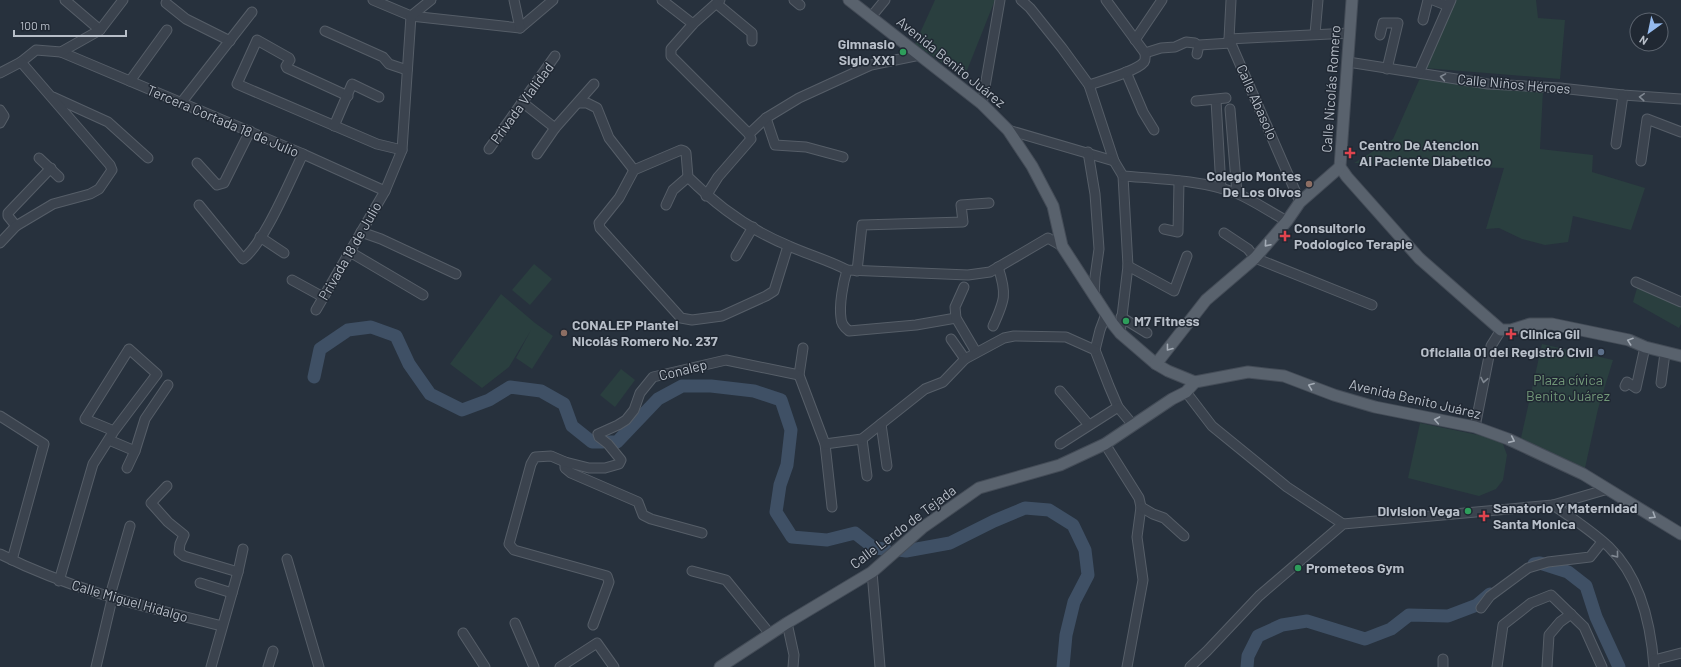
<svg xmlns="http://www.w3.org/2000/svg" width="1681" height="667" viewBox="0 0 1681 667" font-family="Barlow,sans-serif">
<style>
.green{fill:#2a3f3f}
.lines{fill:none;stroke-linecap:round;stroke-linejoin:round}
.river{stroke:#3f5065;stroke-width:13}
.minor-casing{stroke:#565e68;stroke-width:11}
.major-casing{stroke:#444c57;stroke-width:13}
.minor{stroke:#3b434e;stroke-width:9}
.major{stroke:#59626d;stroke-width:11}
.oneway{stroke:#7f8791}
.oneway2{stroke:#a4acb6}
.leisure-dot{fill:#2e9e5b;stroke:#202833;stroke-width:1.5}
.health-dot{fill:#e0444e;stroke:#202833;stroke-width:1.5}
.education-dot{fill:#8d6e63;stroke:#202833;stroke-width:1.5}
.service-dot{fill:#5c6f8a;stroke:#202833;stroke-width:1.5}
.labels{text-anchor:middle;stroke-width:3;stroke-linejoin:round;paint-order:stroke}
.poi-label{font-size:14px;font-weight:bold;fill:#b7bec8;stroke:#202833;text-anchor:start}
.street-label{font-size:14px;fill:#b7bec8;stroke:#202833}
.park-label{font-size:14px;fill:#719778;stroke:#202833}
</style>
<rect width="100%" height="100%" fill="#27313d"/>
<g class="green">
<polygon points="935,0 995,0 964,78 915,44"/>
<polygon points="1454,0 1536,0 1538,18 1565,20 1560,79 1425,68"/>
<polygon points="1420,78 1543,90 1540,149 1593,155 1592,172 1645,188 1631,230 1573,216 1568,242 1545,245 1522,239 1499,228 1486,229 1504,168 1354,163 1393,139"/>
<polygon points="534,264 552,279 530,305 512,290"/>
<polygon points="1637,288 1681,304 1681,324 1679,328 1633,302"/>
<polygon points="501,294 535,323 553,336 532,369 516,358 531,330 509,367 482,388 450,364"/>
<polygon points="1542,344 1613,360 1598,409 1585,468 1521,438"/>
<polygon points="621,369 635,380 615,407 600,395"/>
<polygon points="1420,423 1493,438 1503,444 1507,455 1503,480 1496,489 1479,496 1408,478"/>
</g>
<g class="lines">
<g class="river">
<polyline points="314,377 320,349 348,330 371,327 396,336 409,364 430,394 462,410 489,400 510,387 541,391 564,404 572,426 592,442 603,442"/>
<polyline points="607,442 617,442 658,399 682,386 711,386 754,391 781,400 791,430 787,465 780,485 776,512 792,537 827,540 855,533 874,548 885,549"/>
<polyline points="899,550 906,551 950,543 994,521 1025,508 1049,510 1073,525 1085,550 1088,575 1074,602 1066,635 1063,667"/>
<polyline points="1534,564 1540,563 1568,572 1586,586 1596,617 1619,667"/>
<polyline points="1247,667 1248,656 1258,636 1282,625 1307,621 1365,639 1391,629 1409,615 1448,616 1477,605 1490,594"/>
</g>
<defs>
<g id="minor">
<polyline points="65,0 100,30"/>
<polyline points="373,0 411,16 520,28 553,0"/>
<polyline points="514,0 520,28"/>
<polyline points="662,0 693,24"/>
<polyline points="720,0 693,24 671,49 671,56 749,134"/>
<polyline points="794,0 800,5"/>
<polyline points="1021,0 1030,8 1062,48 1089,85 1114,161 1123,176 1128,266 1120,333"/>
<polyline points="1231,0 1229,39 1300,202"/>
<polyline points="1433,0 1448,6"/>
<polyline points="166,3 186,19 230,41"/>
<polyline points="717,4 752,33 752,41"/>
<polyline points="871,17 885,0"/>
<polyline points="1423,20 1428,0"/>
<polyline points="325,31 383,57 389,64 407,70"/>
<polyline points="1315,34 1318,0"/>
<polyline points="1380,35 1383,23 1398,23 1387,69"/>
<polyline points="1229,39 1350,33"/>
<polyline points="1135,40 1162,0"/>
<polyline points="61,52 303,154 385,191"/>
<polyline points="1145,53 1161,48 1175,47 1186,42 1195,43"/>
<polyline points="1197,54 1199,45 1231,43"/>
<polyline points="1348,62 1488,84 1560,88 1623,95 1681,99"/>
<polyline points="1126,72 1143,112 1154,130"/>
<polyline points="0,73 21,62 36,50 61,52 100,30 123,0"/>
<polyline points="1419,73 1451,0"/>
<polyline points="130,81 167,30"/>
<path d="M1089,85C1101,81 1137,71 1144,62C1146,59 1145,56 1145,53L1106,0"/>
<polyline points="348,96 287,68 286,66 290,60 289,58 257,40 237,84 377,144 402,150"/>
<polyline points="53,97 108,122 148,158"/>
<polyline points="1216,100 1221,188"/>
<polyline points="1196,101 1226,98"/>
<polyline points="522,102 555,128"/>
<polyline points="181,103 252,12"/>
<polyline points="578,103 587,103 597,108 609,138 634,170"/>
<polyline points="982,104 1000,0"/>
<polyline points="1230,109 1237,193"/>
<polyline points="0,110 4,116 0,123"/>
<polyline points="766,118 775,145 806,147 843,157"/>
<polyline points="334,126 352,84 379,97"/>
<polyline points="1008,130 1114,161"/>
<polyline points="1616,144 1623,95"/>
<polyline points="489,149 555,56"/>
<polyline points="1088,152 1095,194 1099,249 1095,277 1094,296"/>
<polyline points="537,154 555,128 594,84"/>
<polyline points="39,158 59,177"/>
<polyline points="1641,161 1647,119 1681,132"/>
<polyline points="197,163 217,185 224,183 250,131"/>
<path d="M1123,176C1159,179 1202,180 1236,193C1253,200 1270,212 1287,221"/>
<polyline points="706,196 718,177 751,139 749,134 766,118 799,98 871,65 920,55"/>
<path d="M199,205L243,259C265,242 290,180 303,154"/>
<polyline points="666,205 673,190 688,177"/>
<polyline points="16,226 8,216 8,213 51,168"/>
<polyline points="1164,229 1178,232 1179,181"/>
<polyline points="361,232 381,239 456,274"/>
<polyline points="1224,233 1248,249 1255,258 1372,305"/>
<polyline points="260,237 284,253"/>
<polyline points="0,243 16,226 53,204 90,194 99,189 112,170 110,165 21,62"/>
<path d="M788,246L774,291L766,296L722,316L692,320L681,318L600,228L599,223L619,198L634,170L681,150L684,151L686,153L688,177C716,205 752,231 789,246C809,255 828,260 847,270L968,275L990,272L1048,238L1062,246"/>
<polyline points="350,252 423,295"/>
<polyline points="736,256 753,227"/>
<polyline points="1128,266 1174,291 1187,256"/>
<path d="M847,270C843,283 839,305 841,318C841,324 845,328 849,331L916,325L956,318"/>
<polyline points="857,271 862,225 963,222 961,205 989,203"/>
<polyline points="292,280 323,297"/>
<polyline points="1636,282 1681,302"/>
<polyline points="964,287 955,307 956,318 976,352"/>
<polyline points="316,310 385,191 402,150 411,16 431,0"/>
<polyline points="1106,314 1100,330 1095,350 1109,386 1118,407 1133,425"/>
<polyline points="1121,317 1147,333"/>
<path d="M993,326C1005,300 1007,294 998,267"/>
<polyline points="951,339 965,359"/>
<polyline points="803,348 799,375 825,444 832,507"/>
<polyline points="1661,383 1665,353"/>
<polyline points="1625,386 1627,382 1636,388 1645,347"/>
<polyline points="1060,391 1089,425"/>
<polyline points="1186,392 1212,426 1287,487 1343,524"/>
<polyline points="0,416 44,444 12,560"/>
<polyline points="881,424 887,466"/>
<polyline points="1475,427 1491,346 1501,330"/>
<polyline points="862,439 867,476"/>
<polyline points="109,440 135,451"/>
<polyline points="825,444 862,439 925,389 943,382 965,359 1004,338 1014,336 1066,337 1095,350"/>
<polyline points="1060,444 1118,407"/>
<polyline points="1105,444 1139,498 1141,507 1137,537 1143,580 1127,667"/>
<polyline points="565,462 565,468 571,473 638,502 643,515 651,519 702,533"/>
<polyline points="127,468 135,451 145,419 168,385"/>
<polyline points="167,486 151,503 168,522 184,535 180,544 179,552 184,556 238,572"/>
<path d="M1553,505C1572,518 1592,531 1609,547C1641,578 1651,625 1654,667"/>
<polyline points="1141,507 1153,514 1164,518 1184,536"/>
<path d="M0,554C71,590 146,607 222,626"/>
<polyline points="287,559 319,667"/>
<polyline points="692,571 726,580 770,634"/>
<polyline points="872,572 880,667"/>
<polyline points="59,581 93,464 114,431 157,374 129,349 85,419 114,431"/>
<polyline points="200,583 232,593"/>
<polyline points="1481,608 1490,596 1528,568 1548,562 1590,557 1602,542"/>
<polyline points="515,623 534,667"/>
<polyline points="787,623 794,655 793,667"/>
<polyline points="593,625 609,582 607,576 514,550 509,544 531,464 535,457 551,456 565,462 589,468 605,468 619,464 621,460 608,444 599,437 598,434 618,425 626,420 634,410 640,393 653,377 726,360 799,375"/>
<polyline points="463,633 485,667"/>
<polyline points="1654,660 1681,653"/>
<polyline points="96,667 112,599 111,592 130,526"/>
<polyline points="211,667 238,572 243,549"/>
<polyline points="268,667 273,651"/>
<polyline points="560,667 597,643 614,667"/>
<polyline points="1190,667 1207,651 1259,596 1343,524 1553,505 1608,489"/>
<polyline points="1443,667 1443,659"/>
<polyline points="1497,667 1503,625 1531,603 1551,595 1584,627 1602,667"/>
<polyline points="1547,667 1549,635 1560,622 1571,614"/>
</g>
<g id="major">
<polyline points="849,0 982,104 1008,130 1032,166 1053,206 1062,246 1112,323 1120,333 1156,364 1168,371 1195,382 1248,372 1284,376 1334,395 1375,407 1475,427 1508,439 1583,474 1681,534"/>
<polyline points="1352,0 1340,167 1347,177 1419,258 1501,330 1511,330 1530,324 1552,324 1629,340 1645,347 1681,356"/>
<polyline points="1156,364 1206,300 1255,258 1287,221 1300,202 1340,167"/>
<polyline points="720,667 787,623 872,572 922,528 979,488 1060,465 1105,444 1172,399 1186,392 1195,382"/>
</g>
</defs>
<use href="#minor" class="minor-casing"/>
<use href="#major" class="major-casing"/>
<use href="#minor" class="minor"/>
<use href="#major" class="major"/>
</g>
<defs><path id="oneway-chevron" d="M-2-3.5L2.5 0L-2 3.5" fill="none" stroke-width="1.6" stroke-linecap="round" stroke-linejoin="round"/></defs>
<g class="oneway">
<use href="#oneway-chevron" transform="translate(1443 77) rotate(-170)"/>
<use href="#oneway-chevron" transform="translate(1642 97) rotate(-176)"/>
<use href="#oneway-chevron" transform="translate(1484 380) rotate(101)"/>
<use href="#oneway-chevron" transform="translate(1616 555) rotate(51)"/>
</g>
<g class="oneway2">
<use href="#oneway-chevron" transform="translate(1267 244) rotate(131)"/>
<use href="#oneway-chevron" transform="translate(1630 341) rotate(-161)"/>
<use href="#oneway-chevron" transform="translate(1169 348) rotate(128)"/>
<use href="#oneway-chevron" transform="translate(1311 386) rotate(-159)"/>
<use href="#oneway-chevron" transform="translate(1437 420) rotate(-169)"/>
<use href="#oneway-chevron" transform="translate(1512 440) rotate(24)"/>
<use href="#oneway-chevron" transform="translate(1653 516) rotate(32)"/>
</g>
<g class="leisure-dot">
<circle cx="903" cy="52" r="4"/>
<circle cx="1126" cy="321" r="4"/>
<circle cx="1468" cy="511" r="4"/>
<circle cx="1298" cy="568" r="4"/>
</g>
<g class="health-dot">
<path d="M1348 147h4v4h4v4h-4v4h-4v-4h-4v-4h4z"/>
<path d="M1283 230h4v4h4v4h-4v4h-4v-4h-4v-4h4z"/>
<path d="M1509 328h4v4h4v4h-4v4h-4v-4h-4v-4h4z"/>
<path d="M1482 510h4v4h4v4h-4v4h-4v-4h-4v-4h4z"/>
</g>
<g class="education-dot">
<circle cx="1309" cy="184" r="4"/>
<circle cx="564" cy="333" r="4"/>
</g>
<circle class="service-dot" cx="1601" cy="352" r="4"/>
<g class="labels">
<g class="poi-label">
<text x="895" y="49" text-anchor="end">Gimnasio<tspan x="895" dy="16">Siglo XX1</tspan></text>
<text x="1359" y="150">Centro De Atencion<tspan x="1359" dy="16">Al Paciente Diabetico</tspan></text>
<text x="1301" y="181" text-anchor="end">Colegio Montes<tspan x="1301" dy="16">De Los Olvos</tspan></text>
<text x="1294" y="233">Consultorio<tspan x="1294" dy="16">Podologico Terapie</tspan></text>
<text x="1134" y="326">M7 Fitness</text>
<text x="572" y="330">CONALEP Plantel<tspan x="572" dy="16">Nicolás Romero No. 237</tspan></text>
<text x="1520" y="339">Clinica Gil</text>
<text x="1593" y="357" text-anchor="end">Oficialia 01 del Registró Civil</text>
<text x="1493" y="513">Sanatorio Y Maternidad<tspan x="1493" dy="16">Santa Monica</tspan></text>
<text x="1460" y="516" text-anchor="end">Division Vega</text>
<text x="1306" y="573">Prometeos Gym</text>
</g>
<g class="street-label">
<text transform="translate(951 62) rotate(39)" y="5">Avenida Benito Juárez</text>
<text transform="translate(1514 84) rotate(5)" y="5">Calle Niños Héroes</text>
<text transform="translate(1331 89) rotate(-86)" y="5">Calle Nicolás Romero</text>
<text transform="translate(1257 102) rotate(66)" y="5">Calle Abasolo</text>
<text transform="translate(522 103) rotate(-54)" y="5">Privada Vialidad</text>
<text transform="translate(223 121) rotate(23)" y="5">Tercera Cortada 18 de Julio</text>
<text transform="translate(350 251) rotate(-60)" y="5">Privada 18 de Julio</text>
<text transform="translate(683 370) rotate(-14)" y="5">Conalep</text>
<text transform="translate(1415 399) rotate(13)" y="5">Avenida Benito Juárez</text>
<text transform="translate(903 527) rotate(-37)" y="5">Calle Lerdo de Tejada</text>
<text transform="translate(130 601) rotate(16)" y="5">Calle Miguel Hidalgo</text>
</g>
<g class="park-label">
<text x="1568" y="385">Plaza cívica<tspan x="1568" dy="16">Benito Juárez</tspan></text>
</g>
</g>
<g transform="translate(1649 32) rotate(213)"><circle r="19" fill="#202833" stroke="#5c646f"/>
<path d="M0-3L7 15L0 10L-7 15Z" fill="#96bbef"/>
<text y="-6" font-size="11" font-weight="bold" text-anchor="middle" fill="#b7bec8">N</text>
</g>
<path d="M14 30v6h112v-6" fill="none" stroke="#b7bec8" stroke-width="2"/>
<text x="20" y="30" font-size="12" fill="#b7bec8" stroke="#202833" stroke-width="3" paint-order="stroke">100 m</text>
</svg>
